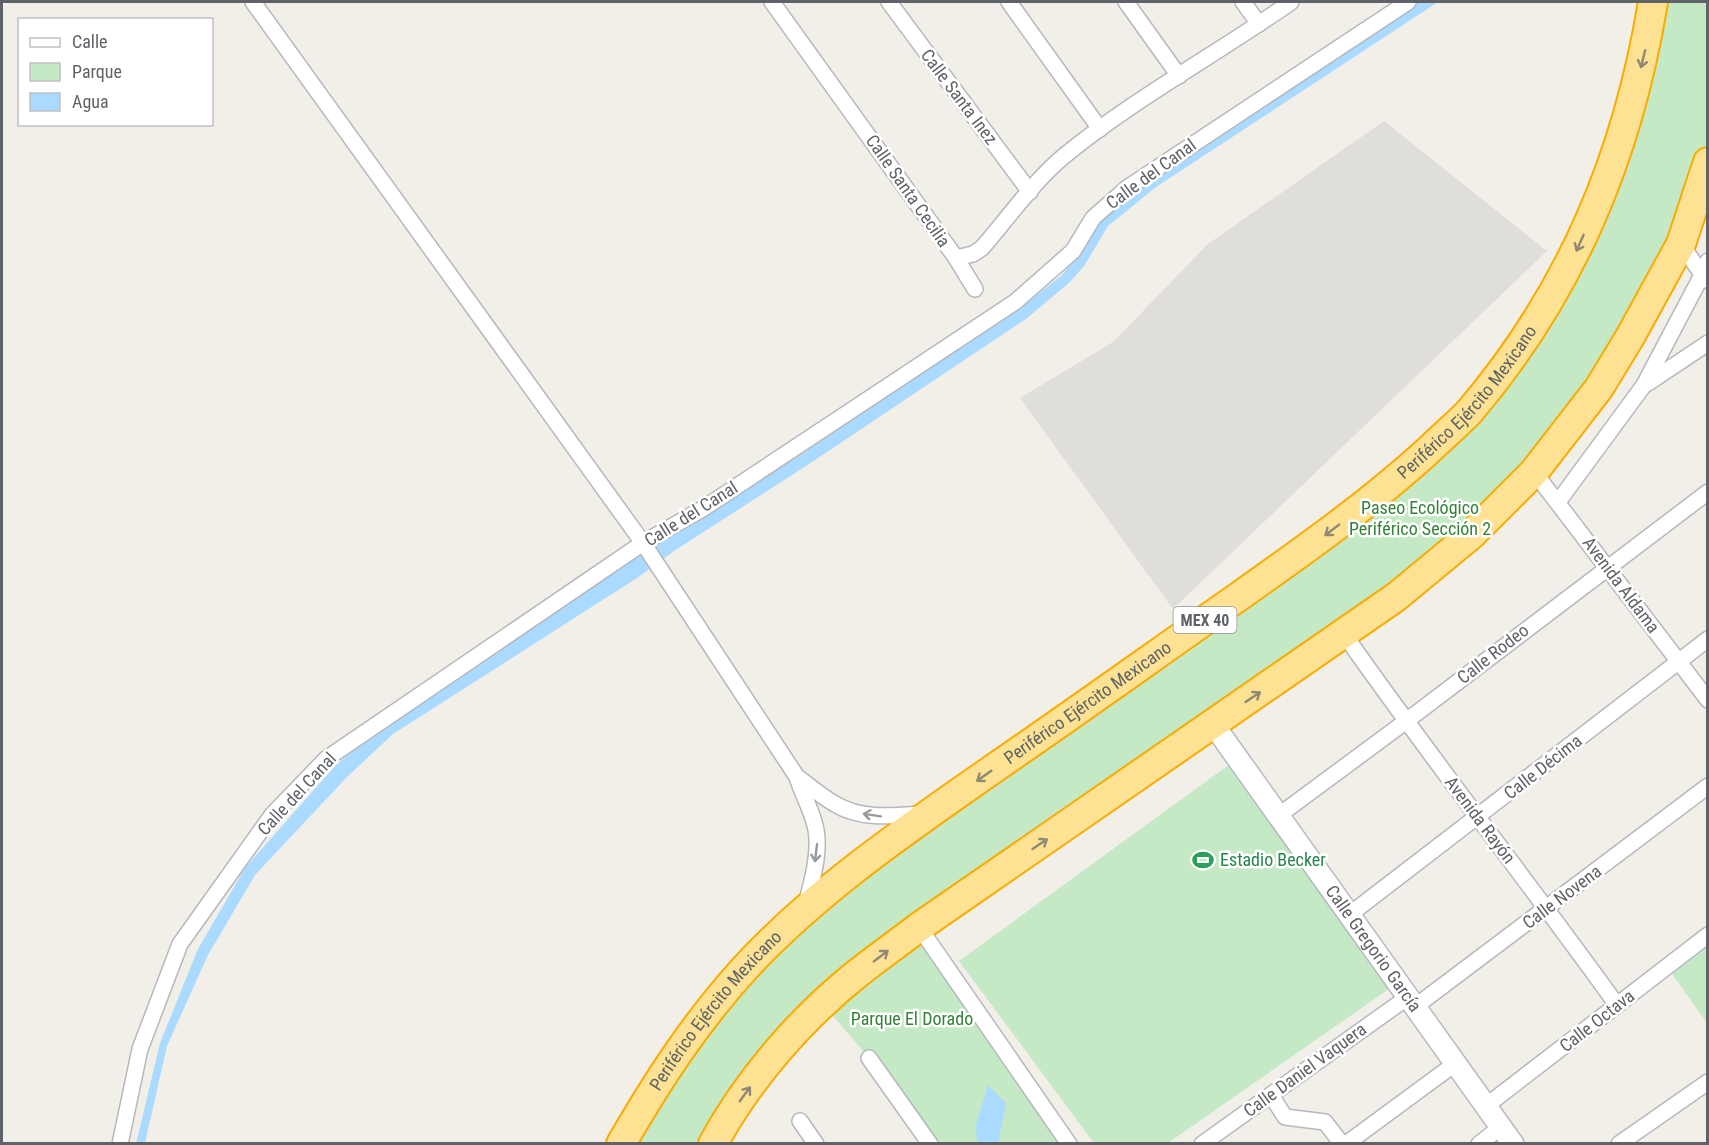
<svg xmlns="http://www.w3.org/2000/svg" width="1709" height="1145" viewBox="0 0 1709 1145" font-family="'Roboto Condensed',sans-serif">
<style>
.industrial{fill:#e0deda}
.green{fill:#c5e8c5}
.water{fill:#aadaff}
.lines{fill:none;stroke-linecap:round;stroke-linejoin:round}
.street-casing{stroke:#b5b8bc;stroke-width:18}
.secondary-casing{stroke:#b6babf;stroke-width:24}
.highway-casing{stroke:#f9ab00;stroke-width:32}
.street{stroke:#fff;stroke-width:15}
.secondary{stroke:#fff;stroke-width:21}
.highway{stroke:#fde293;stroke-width:28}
.oneway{stroke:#8e8975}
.oneway2{stroke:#979a9d}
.labels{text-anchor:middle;stroke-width:5;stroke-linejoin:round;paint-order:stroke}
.shield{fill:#fff;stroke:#8f9295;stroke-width:1.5}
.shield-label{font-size:16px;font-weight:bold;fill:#5f6368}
.street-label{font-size:18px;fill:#5f6368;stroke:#fff}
.park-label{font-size:18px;fill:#348238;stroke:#fff}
.leisure-label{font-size:18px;fill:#27864d;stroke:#fff;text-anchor:start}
</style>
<rect width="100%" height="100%" fill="#f1efe8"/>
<polygon class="industrial" points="1384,121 1547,251 1173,609 1020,398 1113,342 1208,244"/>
<g class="green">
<polygon points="1655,2 1707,2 1707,153 1641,315 1486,516 853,974 711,1143 626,1144 748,967 1425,457 1573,265"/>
<polygon points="1237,759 1396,984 1168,1143 1094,1143 959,961"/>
<polygon points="923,933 1069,1143 930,1143 869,1058 828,1010"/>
<polygon points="1707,937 1707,1023 1668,968"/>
</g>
<g class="water">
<polygon points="1417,2 1438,2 1156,187 1108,226 1084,266 1070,282 1026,319 809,464 674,551 637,578 393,734 347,777 255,875 208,955 167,1046 145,1143 136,1144 160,1043 198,949 245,868 335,766 381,727 628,562 802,454 1020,308 1061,276 1071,264 1088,235 1101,217 1152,176"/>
<polygon points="988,1085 1006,1103 998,1143 977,1143 976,1125"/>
</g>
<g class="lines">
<defs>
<g id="street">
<path d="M253,2L643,543L797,777C803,797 817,819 817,840C818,861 811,884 806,905"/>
<polyline points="772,2 956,258 975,289"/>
<polyline points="889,2 1030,192"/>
<polyline points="1009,2 1100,129"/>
<polyline points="1126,2 1179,76"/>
<polyline points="1243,2 1259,24"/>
<polyline points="1681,244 1706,280"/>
<path d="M956,258L973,254L982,248C1008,218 1034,181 1064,156C1135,98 1217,54 1291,2"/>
<polyline points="1648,383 1708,343"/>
<polyline points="1534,472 1708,700"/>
<polyline points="1558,502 1644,385 1702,275 1708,261"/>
<path d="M1344,634C1432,760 1527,880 1617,1005"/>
<path d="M797,777C810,786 822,797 835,804C861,820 893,816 922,814"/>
<polyline points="1278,816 1405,722 1708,492"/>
<polyline points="1349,915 1708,639"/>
<polyline points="919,927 1069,1144"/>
<polyline points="1416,1006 1708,786"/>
<polyline points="869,1058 930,1144"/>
<polyline points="1271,1095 1285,1117 1325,1122 1342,1144"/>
<polyline points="1486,1106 1708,935"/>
<polyline points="800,1121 816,1144"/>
<polyline points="120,1144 140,1049 180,944 272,815 326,759 643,543 704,508 1015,302 1073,251 1093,218 1127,188 1408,2"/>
<polyline points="1202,1144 1408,997"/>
<polyline points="1346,1144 1456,1063"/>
<polyline points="1479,1144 1501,1127"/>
<polyline points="1619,1144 1708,1082"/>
</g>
<g id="secondary">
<path id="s1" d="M1213,724L1513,1144"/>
</g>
<g id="highway">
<path id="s2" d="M621,1144C658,1080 695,1023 745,968C817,890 906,830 993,769C1076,712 1158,653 1241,595C1306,549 1371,503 1430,449C1443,436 1458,424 1470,411C1572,291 1628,155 1653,2"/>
<path d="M713,1144C747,1081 798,1022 853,977C874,960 897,944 919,927L1396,597L1471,535L1534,472L1599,388L1630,337L1681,244L1708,162"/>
</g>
</defs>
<use href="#street" class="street-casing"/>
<use href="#secondary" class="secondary-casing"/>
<use href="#highway" class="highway-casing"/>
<use href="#street" class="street"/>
<use href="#secondary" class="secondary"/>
<use href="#highway" class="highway"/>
</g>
<defs><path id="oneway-shaft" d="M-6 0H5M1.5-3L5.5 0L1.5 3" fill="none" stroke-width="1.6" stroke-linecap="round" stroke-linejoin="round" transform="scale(1.5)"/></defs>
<g class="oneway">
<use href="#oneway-shaft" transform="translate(1643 59) rotate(104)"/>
<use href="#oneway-shaft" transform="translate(1580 243) rotate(114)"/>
<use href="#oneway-shaft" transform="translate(1332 530) rotate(143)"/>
<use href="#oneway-shaft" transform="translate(1253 697) rotate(-34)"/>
<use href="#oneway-shaft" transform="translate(984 776) rotate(145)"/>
<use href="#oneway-shaft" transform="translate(1040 844) rotate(-34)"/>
<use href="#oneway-shaft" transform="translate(881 956) rotate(-37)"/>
<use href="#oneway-shaft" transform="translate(745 1094) rotate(-54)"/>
</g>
<g class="oneway2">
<use href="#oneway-shaft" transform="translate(872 815) rotate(-171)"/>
<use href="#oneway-shaft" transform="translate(816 853) rotate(97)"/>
</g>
<defs>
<symbol id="stadium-bare" viewBox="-9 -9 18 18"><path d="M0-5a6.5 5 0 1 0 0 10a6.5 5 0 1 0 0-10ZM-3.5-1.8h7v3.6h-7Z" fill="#2e9e5b" stroke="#fff" stroke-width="2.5" paint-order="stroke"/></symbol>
</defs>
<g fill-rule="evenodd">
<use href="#stadium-bare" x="1188" y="845" width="30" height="30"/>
</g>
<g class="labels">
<rect class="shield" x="1173.5" y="607" width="63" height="26" rx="4.5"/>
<g class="shield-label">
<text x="1205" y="626">MEX 40</text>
</g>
<g class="street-label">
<text transform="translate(959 97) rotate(53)" y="6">Calle Santa Inez</text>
<text transform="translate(1151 174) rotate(-36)" y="6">Calle del Canal</text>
<text transform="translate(908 191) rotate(55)" y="6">Calle Santa Cecilia</text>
<text dy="6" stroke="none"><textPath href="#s2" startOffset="1136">Periférico Ejército Mexicano</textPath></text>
<text transform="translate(691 514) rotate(-32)" y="6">Calle del Canal</text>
<text transform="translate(1621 585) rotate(53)" y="6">Avenida Aldama</text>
<text transform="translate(1493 654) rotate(-38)" y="6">Calle Rodeo</text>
<text dy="6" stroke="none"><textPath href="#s2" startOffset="650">Periférico Ejército Mexicano</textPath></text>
<text transform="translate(1543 767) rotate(-38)" y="6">Calle Décima</text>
<text transform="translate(297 794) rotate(-47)" y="6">Calle del Canal</text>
<text transform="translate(1480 820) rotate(53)" y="6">Avenida Rayón</text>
<text transform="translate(1562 897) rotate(-37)" y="6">Calle Novena</text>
<text dy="6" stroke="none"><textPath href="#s1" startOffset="276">Calle Gregorio García</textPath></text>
<text dy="6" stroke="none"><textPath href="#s2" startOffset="164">Periférico Ejército Mexicano</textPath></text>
<text transform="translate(1597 1021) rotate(-38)" y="6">Calle Octava</text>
<text transform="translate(1305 1070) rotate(-36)" y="6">Calle Daniel Vaquera</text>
</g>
<g class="park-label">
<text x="1420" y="514">Paseo Ecológico<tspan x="1420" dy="21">Periférico Sección 2</tspan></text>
<text x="912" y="1025">Parque El Dorado</text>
</g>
<g class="leisure-label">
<text x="1220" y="866">Estadio Becker</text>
</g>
</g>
<rect width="1709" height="1145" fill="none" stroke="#5f6368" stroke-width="6"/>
<rect x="18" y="18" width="195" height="108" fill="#ffffff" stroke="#bfc1c3" stroke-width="1.5"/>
<rect x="30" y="38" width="30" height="9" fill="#ffffff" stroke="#bfc1c3" stroke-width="1.5"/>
<text x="72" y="48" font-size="18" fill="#5f6368">Calle</text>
<rect x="30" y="63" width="30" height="18" fill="#c5e8c5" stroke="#bfc1c3" stroke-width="1.5"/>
<text x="72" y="78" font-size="18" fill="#5f6368">Parque</text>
<rect x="30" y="93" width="30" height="18" fill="#aadaff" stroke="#bfc1c3" stroke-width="1.5"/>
<text x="72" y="108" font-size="18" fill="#5f6368">Agua</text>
</svg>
